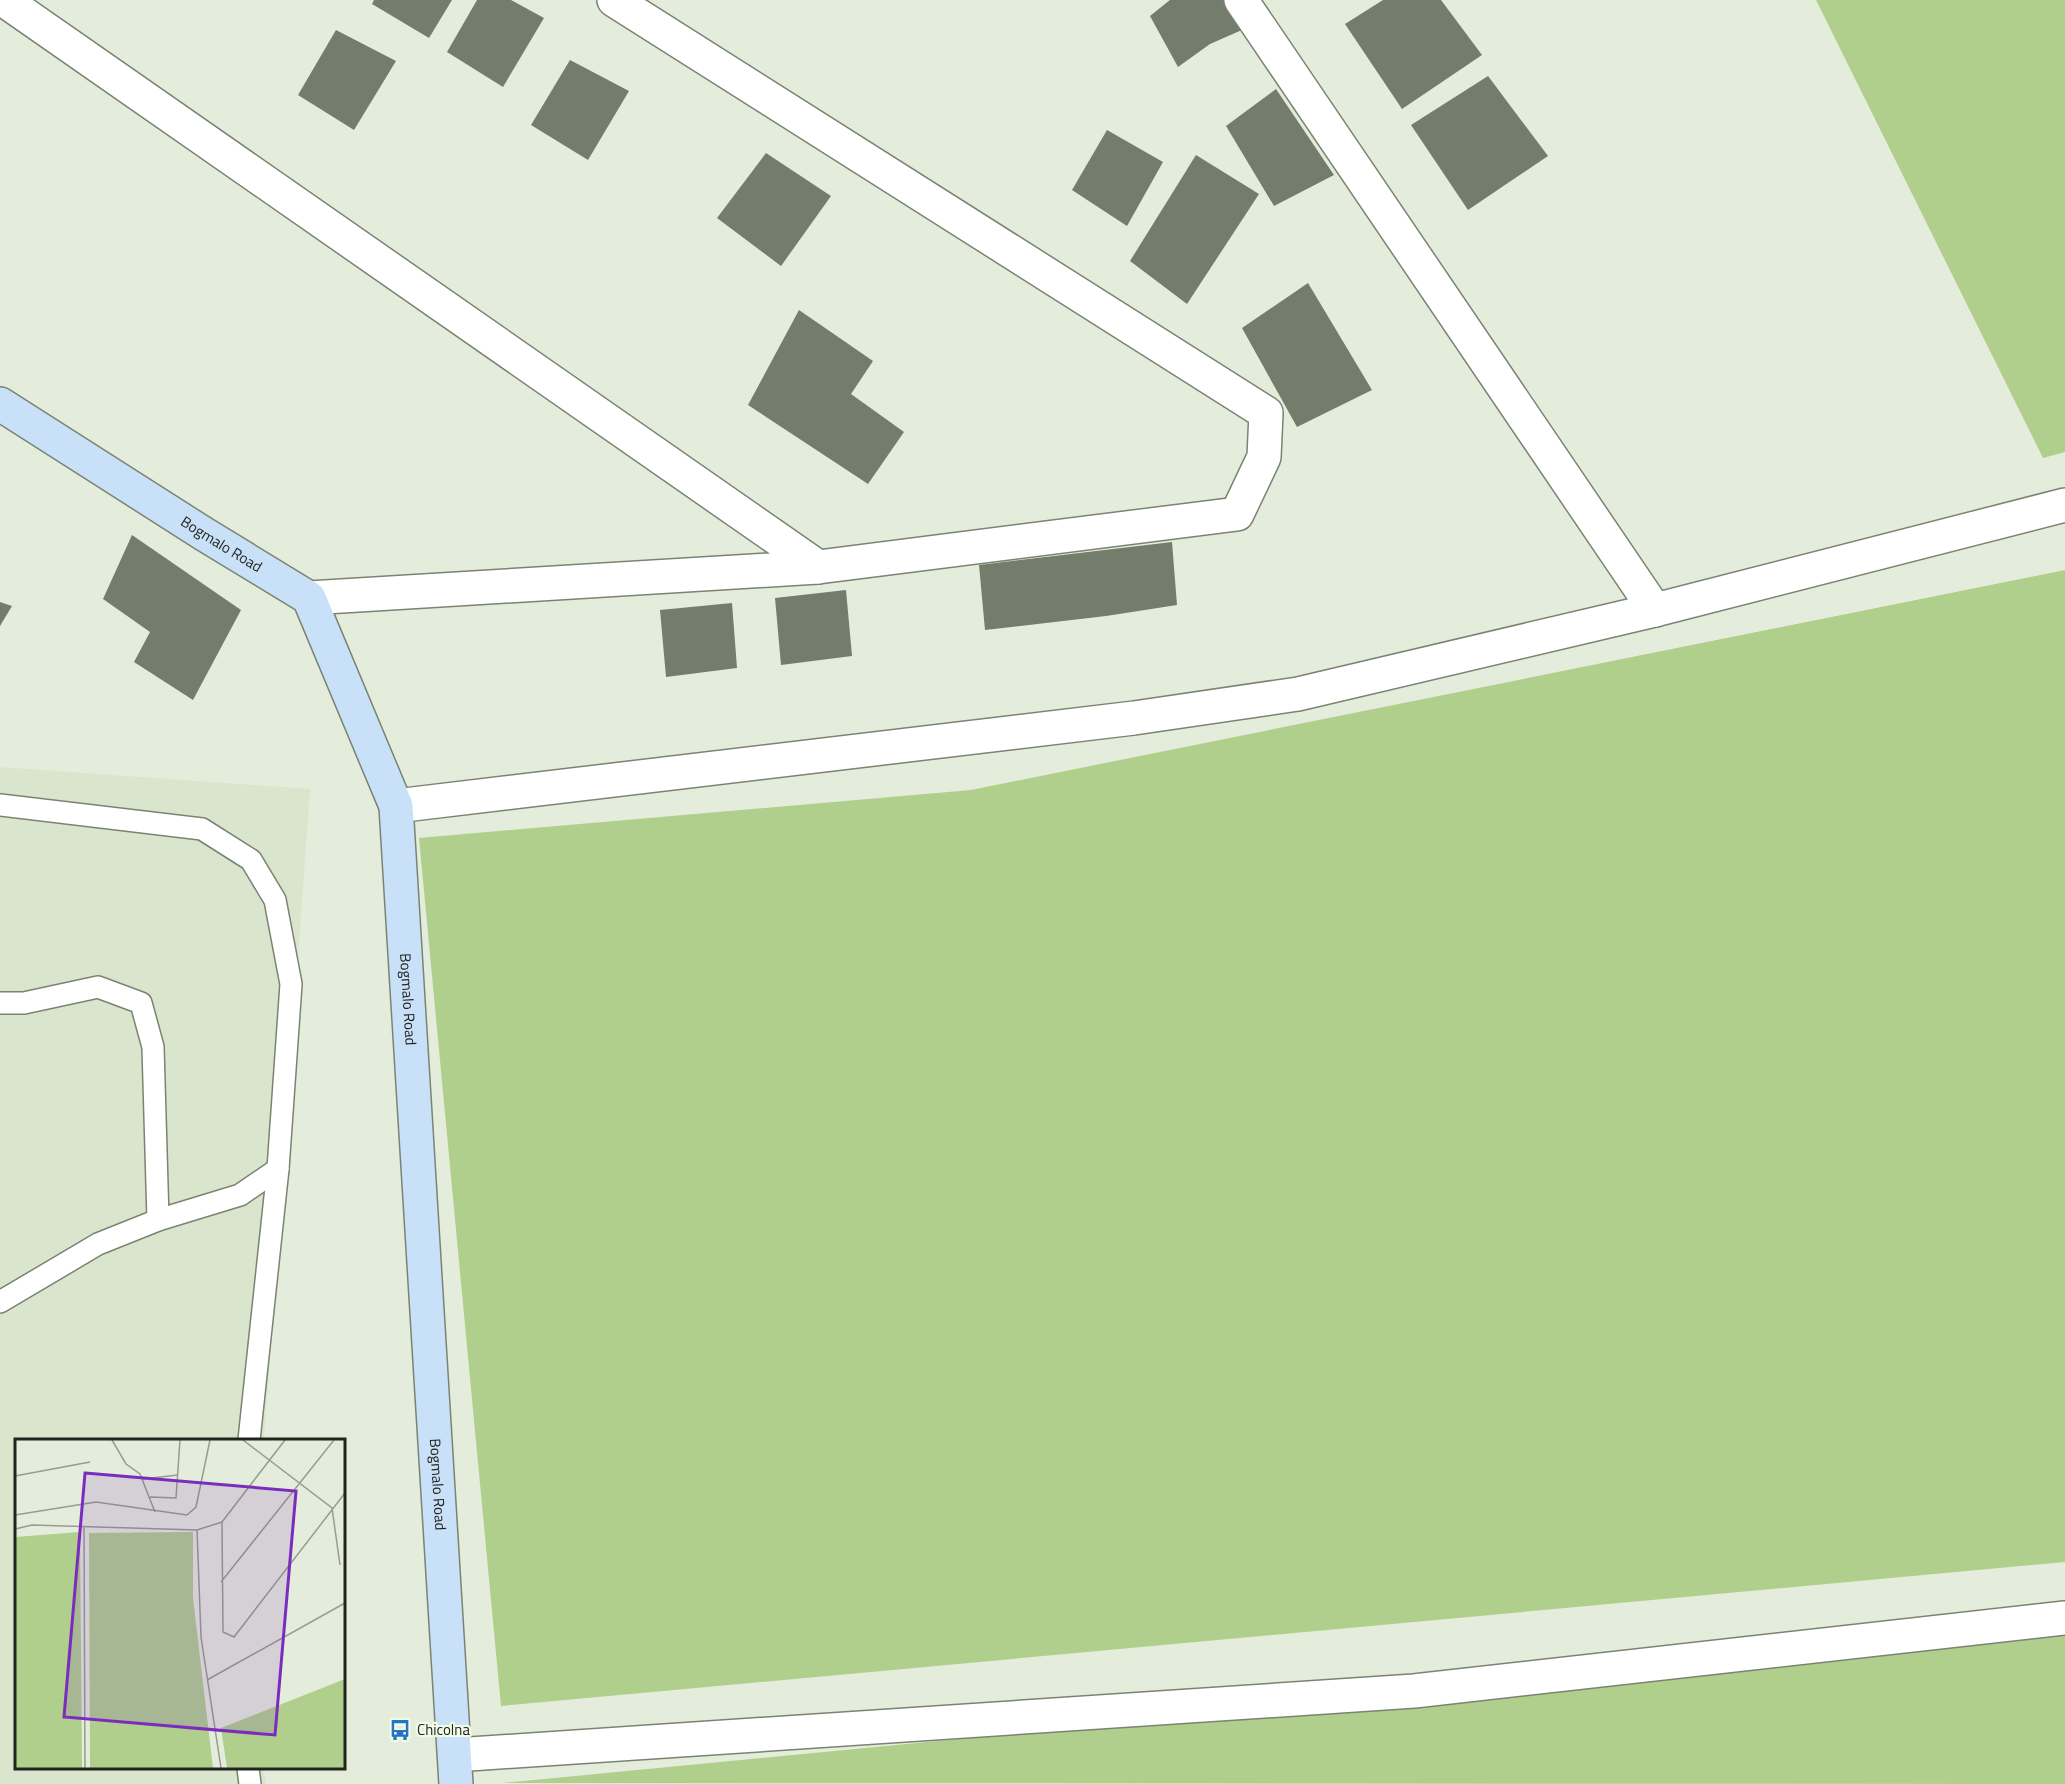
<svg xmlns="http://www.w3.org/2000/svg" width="2065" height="1784" viewBox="0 0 2065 1784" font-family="'Titillium Web',sans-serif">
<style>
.built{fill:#d9e5cc}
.green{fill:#b0ce8c}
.building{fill:#747c6b}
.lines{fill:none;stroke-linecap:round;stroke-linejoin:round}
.lane-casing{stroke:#7b8372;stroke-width:24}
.street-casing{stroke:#7b8372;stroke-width:36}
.secondary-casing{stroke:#7b8372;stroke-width:36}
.lane{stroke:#fff;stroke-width:21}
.street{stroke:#fff;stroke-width:33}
.secondary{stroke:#c8e0f8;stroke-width:33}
.labels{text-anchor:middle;stroke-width:4.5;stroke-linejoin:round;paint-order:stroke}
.street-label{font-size:15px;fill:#21241d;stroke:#f2fbe8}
.poi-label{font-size:15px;fill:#21241d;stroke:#f2fbe8;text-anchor:start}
.inset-road{fill:none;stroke:#969d8f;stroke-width:1.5}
.view{fill:#7b2cbf;fill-opacity:0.15;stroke:#7b2cbf;stroke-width:3}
.inset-edge{fill:none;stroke:#21241d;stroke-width:3}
</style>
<rect width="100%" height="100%" fill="#e4eddb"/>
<polygon class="built" points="0,767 310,789 264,1440 16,1440 16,1768 263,1768 266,1784 0,1784"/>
<g class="green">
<polygon points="1816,0 2065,0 2065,452 2043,458"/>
<polygon points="2065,570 2065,1562 501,1706 419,838 971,790"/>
<polygon points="2065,1632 2065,1784 503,1783"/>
</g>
<g class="building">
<polygon points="374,0 452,0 429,38 372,4"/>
<polygon points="477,0 511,0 544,18 503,87 447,52"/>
<polygon points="1170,0 1235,0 1251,26 1210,44 1178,67 1150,16"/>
<polygon points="1383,0 1441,0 1482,55 1402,109 1345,24"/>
<polygon points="336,30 396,61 354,130 298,95"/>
<polygon points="570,60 629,91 588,160 531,125"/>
<polygon points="1488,76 1548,156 1468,210 1411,125"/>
<polygon points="1276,89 1334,175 1274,206 1226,126"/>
<polygon points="1107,130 1163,162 1127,226 1072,190"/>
<polygon points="766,153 831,196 781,266 717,218"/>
<polygon points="1196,155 1259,194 1187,304 1130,261"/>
<polygon points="1308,283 1372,390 1297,427 1242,328"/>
<polygon points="799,310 873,361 851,394 904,432 868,484 748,405"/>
<polygon points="132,535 241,610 193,700 134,662 150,632 103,599"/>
<polygon points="1172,542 1177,605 1106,616 985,630 979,565"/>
<polygon points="846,590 852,656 781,665 775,598"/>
<polygon points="0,602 12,606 0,626"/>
<polygon points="732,603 737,668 666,677 660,610"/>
</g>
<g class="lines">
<defs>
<g id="lane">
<polyline points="0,805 202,829 251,860 275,900 291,984 278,1169 249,1440"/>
<polyline points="0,1003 24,1003 98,987 141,1003 153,1047 158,1220"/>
<polyline points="0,1302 98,1244 158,1220 240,1195 278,1169"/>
<polyline points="248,1768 250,1784"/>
</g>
<g id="street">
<polyline points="4,0 818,567"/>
<polyline points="1241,0 1655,610"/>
<polyline points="309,598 818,567 1237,514 1264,457 1266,413 614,0"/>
<polyline points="396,806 1134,718 1298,694 1655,610 2065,505"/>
<polyline points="455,1755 1414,1691 2065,1618"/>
</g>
<g id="secondary">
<path id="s1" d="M0,404L204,534L309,598L396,806L456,1784"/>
</g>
</defs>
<use href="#lane" class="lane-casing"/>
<use href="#street" class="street-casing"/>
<use href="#secondary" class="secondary-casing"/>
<use href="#lane" class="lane"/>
<use href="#street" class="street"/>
<use href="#secondary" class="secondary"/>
</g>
<defs>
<symbol id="bus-bare" viewBox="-9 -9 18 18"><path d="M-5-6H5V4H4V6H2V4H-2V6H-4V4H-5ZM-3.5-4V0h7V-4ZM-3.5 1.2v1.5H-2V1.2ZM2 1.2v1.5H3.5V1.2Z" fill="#1f77c5" stroke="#f2fbe8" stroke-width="2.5" paint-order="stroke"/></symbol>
</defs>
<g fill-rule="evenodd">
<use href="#bus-bare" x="385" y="1715" width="30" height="30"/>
</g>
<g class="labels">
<g class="street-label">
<text dy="5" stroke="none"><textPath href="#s1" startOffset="262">Bogmalo Road</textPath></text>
<text dy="5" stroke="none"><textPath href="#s1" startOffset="784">Bogmalo Road</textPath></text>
<text dy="5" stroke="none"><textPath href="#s1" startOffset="1270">Bogmalo Road</textPath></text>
</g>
<g class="poi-label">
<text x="417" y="1735">Chicolna</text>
</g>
</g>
<g transform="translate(15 1439)">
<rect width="330" height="330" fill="#e4eddb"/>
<path d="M65,93L67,329H0V98ZM178,93V159L198,329H75L74,94ZM330,240V329H212L206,289Z" fill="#b0ce8c"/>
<path class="inset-road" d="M97,1L111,25L125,35L140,73M228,1L317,69L325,126M0,37L75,23M128,40L163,36M135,58L161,59L165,1M0,76L81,63L172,76L181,68L195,1M207,83L208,193L219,198L330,54M69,88L70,329M0,90L17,86L182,91L207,83L270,1M182,91L186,198L206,329M206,143L319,1M192,241L330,164"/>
<path class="view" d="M70,34L281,52L260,296L49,278Z"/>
<rect width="330" height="330" class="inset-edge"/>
</g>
</svg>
